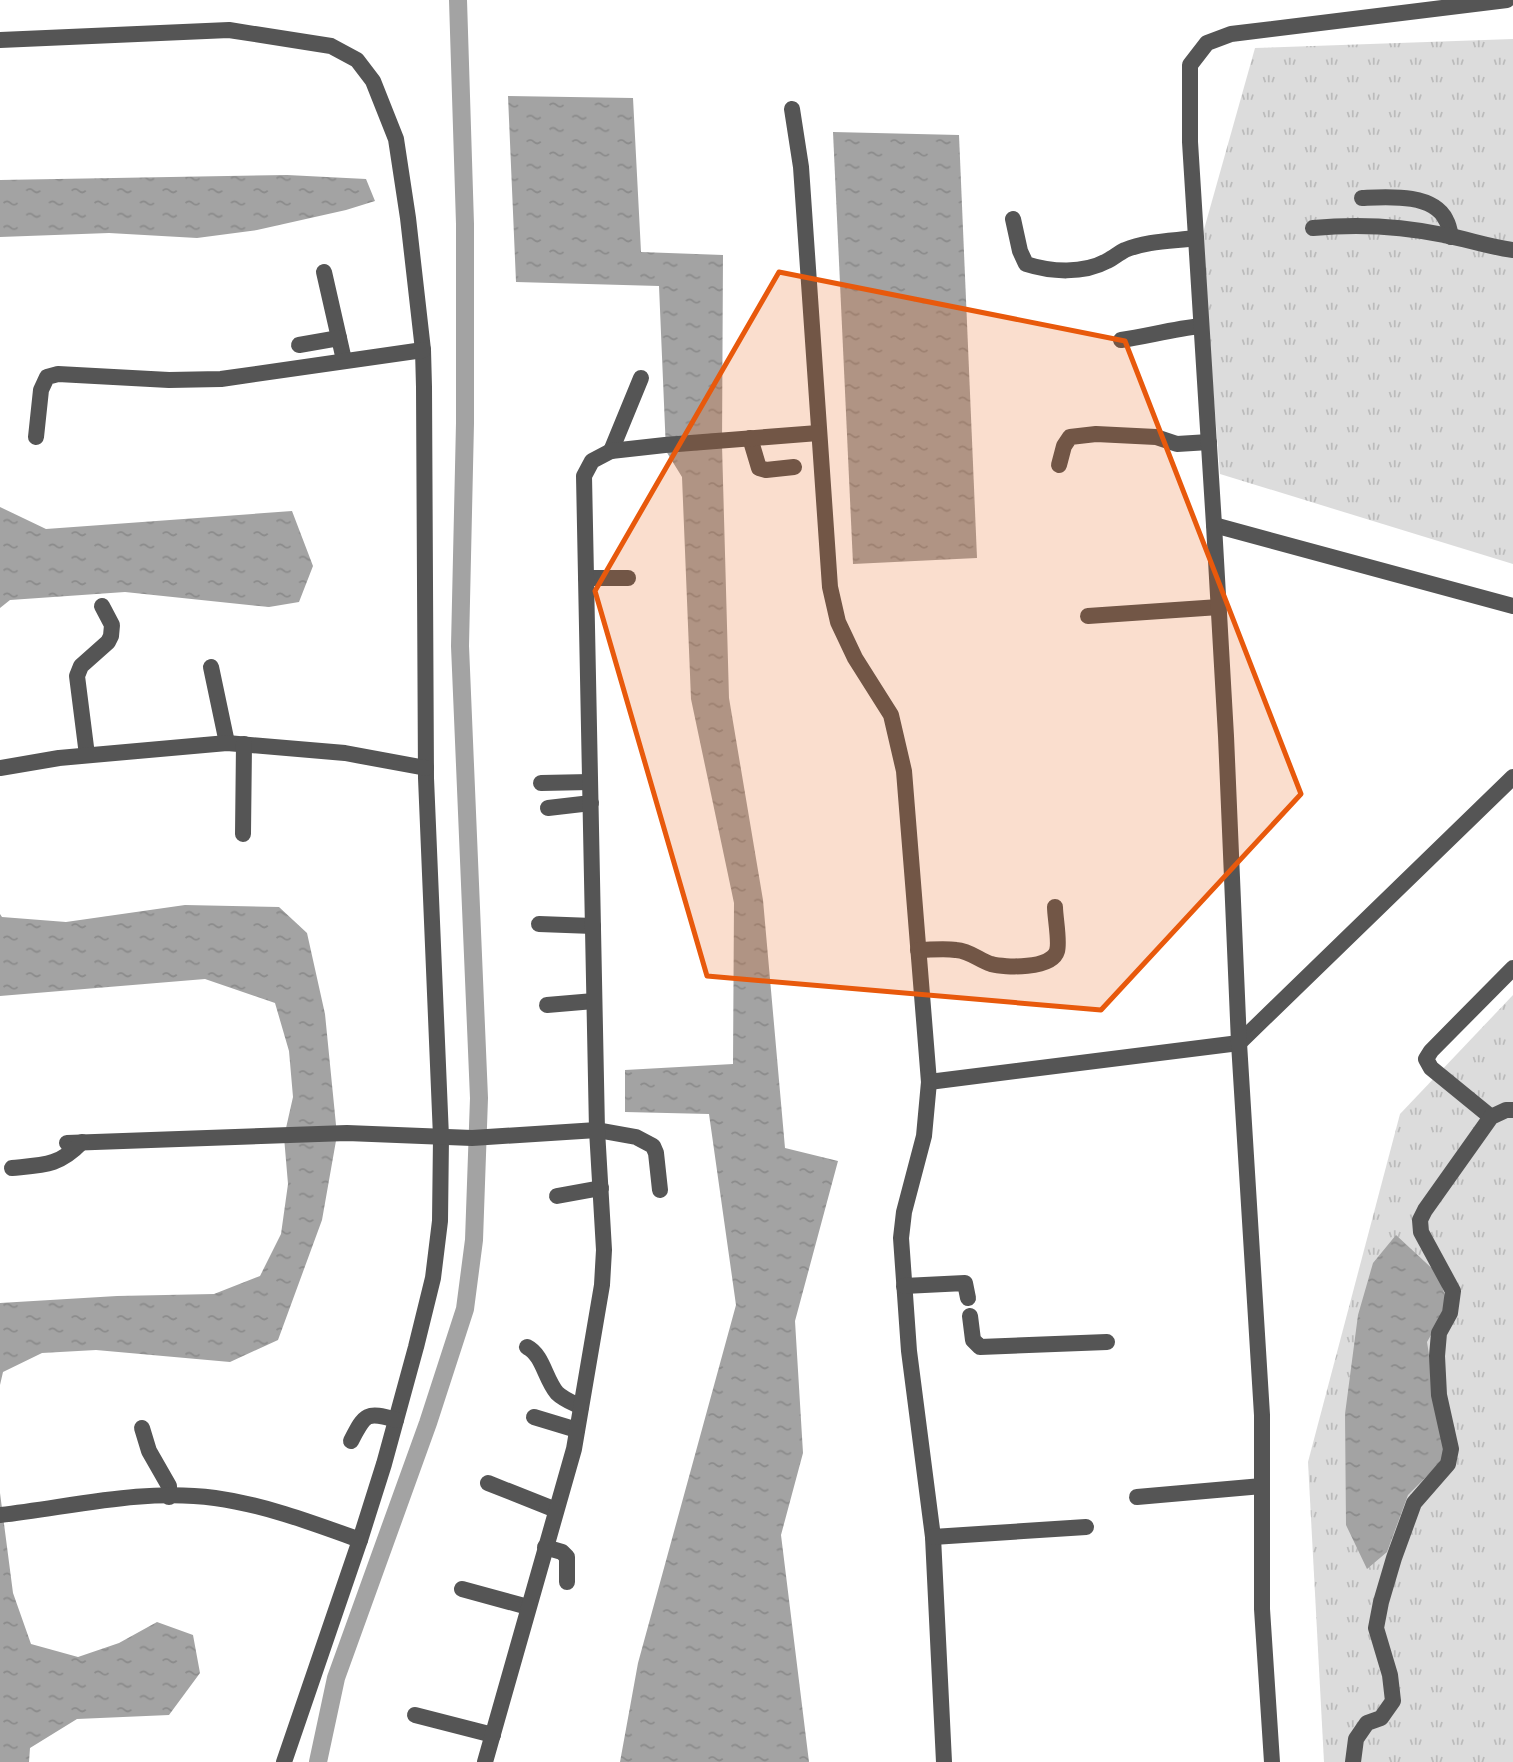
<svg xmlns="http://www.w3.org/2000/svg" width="1513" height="1762" viewBox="0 0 1513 1762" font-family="'Alegreya Sans',sans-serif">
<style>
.grass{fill:url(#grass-tufts)}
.water{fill:url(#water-ripples)}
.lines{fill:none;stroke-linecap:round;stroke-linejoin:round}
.canal{stroke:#a3a3a3;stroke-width:18}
.minor{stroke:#555;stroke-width:16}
.marked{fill:#e8590c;fill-opacity:0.2;stroke:#e8590c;stroke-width:5;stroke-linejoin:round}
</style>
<defs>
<pattern id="grass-tufts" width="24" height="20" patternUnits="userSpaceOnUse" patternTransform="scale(1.75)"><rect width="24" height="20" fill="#dcdcdc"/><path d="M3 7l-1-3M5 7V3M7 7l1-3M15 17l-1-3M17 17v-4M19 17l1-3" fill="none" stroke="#bbb"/></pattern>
<pattern id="water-ripples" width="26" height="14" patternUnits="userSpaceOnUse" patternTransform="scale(1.75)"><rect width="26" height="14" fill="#a3a3a3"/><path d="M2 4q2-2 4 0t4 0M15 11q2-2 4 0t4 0" fill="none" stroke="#8b8b8b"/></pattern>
</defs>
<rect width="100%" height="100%" fill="#fff"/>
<g class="grass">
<polygon points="1513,39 1513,564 1220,474 1201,240 1255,48"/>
<polygon points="1513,995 1513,1762 1324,1762 1308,1462 1400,1114"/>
</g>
<g class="water">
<polygon points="508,96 633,98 641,252 723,255 722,445 729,698 763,900 785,1148 838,1161 795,1321 803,1453 781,1535 809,1762 620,1762 638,1663 736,1305 709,1114 625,1112 625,1070 733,1064 734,903 691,699 682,477 666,451 659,286 516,282"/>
<polygon points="833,132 959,135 977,558 853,564"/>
<polygon points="287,175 366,179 375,201 346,210 257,230 197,238 109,233 0,237 0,180"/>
<polygon points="0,507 46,529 292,511 313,566 299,602 269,607 125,592 10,600 0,608"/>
<polygon points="185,905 279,907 307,933 325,1014 337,1135 322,1220 278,1340 230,1362 96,1350 42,1353 3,1372 0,1385 0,1303 117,1296 214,1294 260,1276 281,1234 288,1184 284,1137 293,1097 289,1051 275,1003 205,979 0,996 0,914 2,917 66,922"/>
<polygon points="1396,1235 1438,1274 1448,1305 1427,1342 1443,1442 1443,1460 1408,1495 1387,1552 1367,1569 1346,1525 1345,1414 1358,1315 1373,1263"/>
<polygon points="0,1493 13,1593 31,1644 78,1657 119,1643 157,1622 193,1635 200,1673 169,1715 77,1719 30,1748 29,1762 0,1762"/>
</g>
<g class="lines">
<polyline class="canal" points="318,1762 336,1678 428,1423 465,1309 474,1240 479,1098 460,646 465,423 465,224 458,0"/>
<g class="minor">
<polyline points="0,40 229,30 331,46 357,60 373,81 396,139 408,218 423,350 424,387 426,778 441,1137 440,1221 433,1278 416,1347 384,1464 360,1540"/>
<polyline points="792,109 801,167 830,587 838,622 855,658 891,715 904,771 929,1082 924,1136 904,1212 901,1238 909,1351 933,1537 944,1762"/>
<path d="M1362,198C1387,197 1433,193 1446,220C1449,225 1450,231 1451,237"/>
<path d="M1013,219L1020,251L1026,264C1051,272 1083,274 1107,261C1113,258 1119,253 1125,250C1146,241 1173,241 1196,238"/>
<path d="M1313,228C1355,224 1401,226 1444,235C1467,239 1489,247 1513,250"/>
<polyline points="324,272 344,360"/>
<path d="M1121,340C1148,336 1173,329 1201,326"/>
<polyline points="299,345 339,338"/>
<polyline points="36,437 41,390 47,377 58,374 169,380 221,379 423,350"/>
<polyline points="750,438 759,468 766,470 794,467"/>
<polyline points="611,451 641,378"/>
<polyline points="1059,465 1064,446 1070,437 1096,434 1156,437 1177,444 1209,442"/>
<polyline points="1214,525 1513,606"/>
<polyline points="586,578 628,578"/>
<polyline points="1088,616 1219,607"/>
<polyline points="211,667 227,743"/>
<polyline points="87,755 77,676 81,666 108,642 111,636 112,625 102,606"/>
<polyline points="0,768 59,758 227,743 345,753 426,768"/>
<polyline points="541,783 590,782"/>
<polyline points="548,808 591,803"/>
<polyline points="243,834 244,744"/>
<polyline points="539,924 593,926"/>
<path d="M918,950C930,950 944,948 956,950C970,951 979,960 991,964C1005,968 1052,969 1057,951C1060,942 1055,917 1055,907"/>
<polyline points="547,1005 594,1001"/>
<polyline points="929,1082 1239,1043 1513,777"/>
<polyline points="1491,1117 1431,1068 1426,1059 1431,1051 1513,968"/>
<polyline points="67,1143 347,1133 472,1138 597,1130 636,1137 653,1146 656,1153 660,1190"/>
<path d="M12,1168C44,1165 59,1166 82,1142"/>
<polyline points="557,1196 601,1188"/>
<polyline points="904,1286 965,1283 968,1298"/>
<polyline points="970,1316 973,1340 980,1347 1107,1342"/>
<path d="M527,1347C543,1355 545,1379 557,1393C563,1399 573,1403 581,1407"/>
<polyline points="534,1417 577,1430"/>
<polyline points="142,1428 149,1451 169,1486 169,1497"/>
<path d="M351,1441C365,1414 366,1411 396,1420"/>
<polyline points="488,1483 556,1510"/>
<polyline points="1137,1497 1262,1486"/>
<path d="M0,1515C71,1507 143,1488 215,1498C265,1505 313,1523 360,1540L284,1762"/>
<polyline points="933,1537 1086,1527"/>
<polyline points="545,1547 562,1552 567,1557 567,1582"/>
<polyline points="462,1589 528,1607"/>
<polyline points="415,1715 493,1735"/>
<polyline points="485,1762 574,1449 602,1285 604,1250 597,1130 584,476 592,461 611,451 665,445 818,433"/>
<polyline points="1272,1762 1262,1609 1262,1415 1239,1043 1226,736 1214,525 1190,142 1190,65 1207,43 1231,34 1507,0"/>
<polyline points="1353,1762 1356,1739 1367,1723 1381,1718 1393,1701 1390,1675 1376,1628 1381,1602 1394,1558 1414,1503 1448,1464 1451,1449 1439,1395 1437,1356 1439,1333 1450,1313 1453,1291 1421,1232 1420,1220 1425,1210 1491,1117 1506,1110 1513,1110"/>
</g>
</g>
<path class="marked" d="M779,272L1125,341L1301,794L1101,1010L707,976L595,591Z"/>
</svg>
